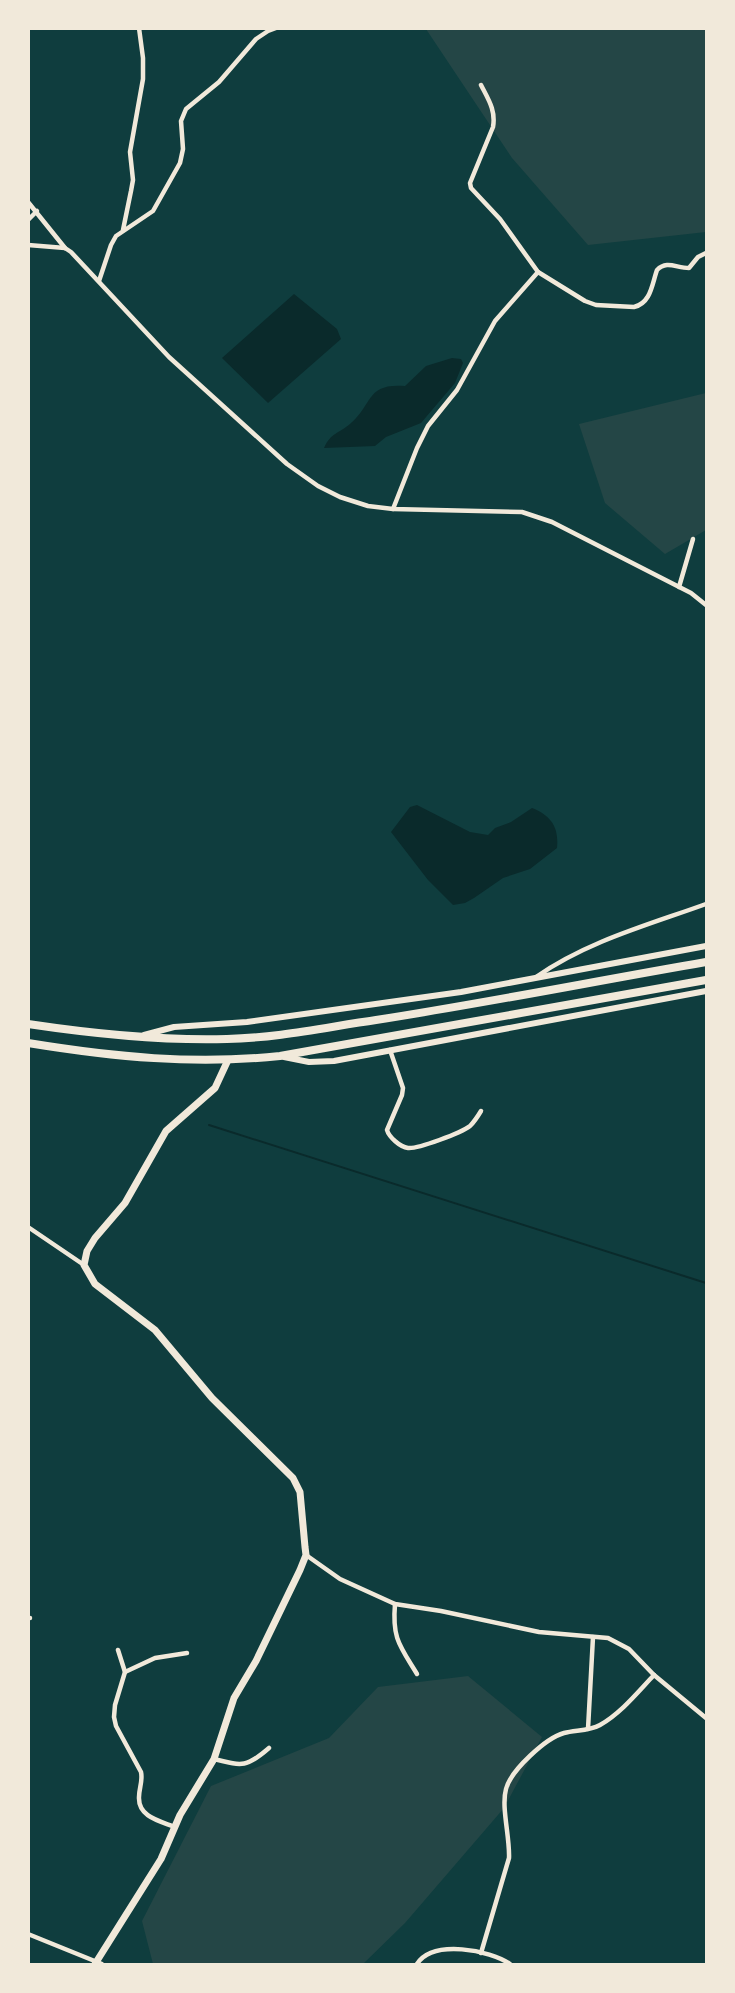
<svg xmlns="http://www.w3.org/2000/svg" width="735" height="1993" viewBox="0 0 735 1993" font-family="'Space Grotesk',sans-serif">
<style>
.green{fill:#244646}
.water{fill:#0a2a2b}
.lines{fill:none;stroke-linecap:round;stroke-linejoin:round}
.stream{stroke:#0a2a2b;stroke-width:2}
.minor{stroke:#f1e9da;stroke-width:4.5}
.tertiary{stroke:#f1e9da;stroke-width:6}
.secondary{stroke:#f1e9da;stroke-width:7}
.trunk{stroke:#f1e9da;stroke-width:8}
</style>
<rect width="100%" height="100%" fill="#0f3d3e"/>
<g class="green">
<polygon points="426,29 706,29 706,232 588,245 512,158"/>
<polygon points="706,393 706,530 665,554 605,503 579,424"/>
<polygon points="468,1676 542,1737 504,1808 405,1923 363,1964 153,1964 142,1921 211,1786 329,1738 378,1687"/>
</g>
<g class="water">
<polygon points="294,294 337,329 341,339 268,403 222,358"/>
<path d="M452,358L461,359L463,363L455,383L421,423L386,437L375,446L324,448C331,432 339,434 351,423C373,404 366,383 405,386L426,366Z"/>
<path d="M417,805L470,832L488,835L495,828L511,822L532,808C552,816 559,828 557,848L530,869L503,878L474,898L465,903L453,905L428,880L391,832L410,807Z"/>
</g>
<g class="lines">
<polyline class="stream" points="209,1125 706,1283"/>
<g class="minor">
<path d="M481,85C488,99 496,110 493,127L470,183L471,188L500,219L538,272L585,301L596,305L634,307C651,303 652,284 657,270C667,260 676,268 689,268L698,257L706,253"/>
<polyline points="28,202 65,248"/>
<polyline points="28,220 37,211"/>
<polyline points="123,230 131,191 133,180 130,152 143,79 143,58 139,28"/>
<polyline points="28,245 65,248 71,252 169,357 287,464 318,486 340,497 368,506 393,509 522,512 552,522 691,593 706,605"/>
<polyline points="99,281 111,245 116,236 153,211 180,163 183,149 181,121 186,109 219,82 256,39 268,31 276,28"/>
<polyline points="393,509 417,448 428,426 457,390 495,321 538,272"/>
<polyline points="679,587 693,539"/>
<path d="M536,977C588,941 648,925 706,904"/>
<path d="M390,1050L403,1088L402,1095L387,1130C389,1137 400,1147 408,1148C418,1149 461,1133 470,1126C474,1122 478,1116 481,1111"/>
<polyline points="28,1227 84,1265"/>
<polyline points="306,1555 340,1579 395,1604 441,1611 539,1632 608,1638 629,1649 654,1675 706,1718"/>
<path d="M395,1604C392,1639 400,1646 417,1674"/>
<polyline points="28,1618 30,1618"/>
<path d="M118,1650L125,1672L115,1705L114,1717L116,1726L141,1772C143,1781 139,1788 139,1797C138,1817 160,1821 175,1827"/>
<polyline points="125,1672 155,1658 187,1653"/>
<polyline points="588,1729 593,1637"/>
<path d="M214,1759C242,1766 246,1768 269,1748"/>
<polyline points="28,1934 102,1964"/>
<path d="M481,1953L509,1858C510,1837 501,1807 506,1789C511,1770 546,1738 564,1733C576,1730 589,1731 600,1725C621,1713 637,1693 654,1675"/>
<path d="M417,1964C433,1939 490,1950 510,1964"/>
</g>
<g class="tertiary">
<polyline points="144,1035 174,1027 247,1022 461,992 706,946"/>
<polyline points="284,1057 309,1062 334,1061 706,991"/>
</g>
<polyline class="secondary" points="95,1964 161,1859 180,1815 214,1759 234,1698 256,1661 300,1570 306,1555 305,1547 300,1492 293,1478 212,1398 155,1330 95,1284 84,1265 87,1251 95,1238 125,1203 166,1131 215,1088 228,1060"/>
<g class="trunk">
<path d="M28,1024C95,1034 161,1041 227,1039C277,1038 327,1027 376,1020C486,1003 596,981 706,962"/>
<path d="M28,1043C114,1057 194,1065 280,1056L706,980"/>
</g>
</g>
<rect width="735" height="1993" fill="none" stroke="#f1e9da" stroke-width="60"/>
</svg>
